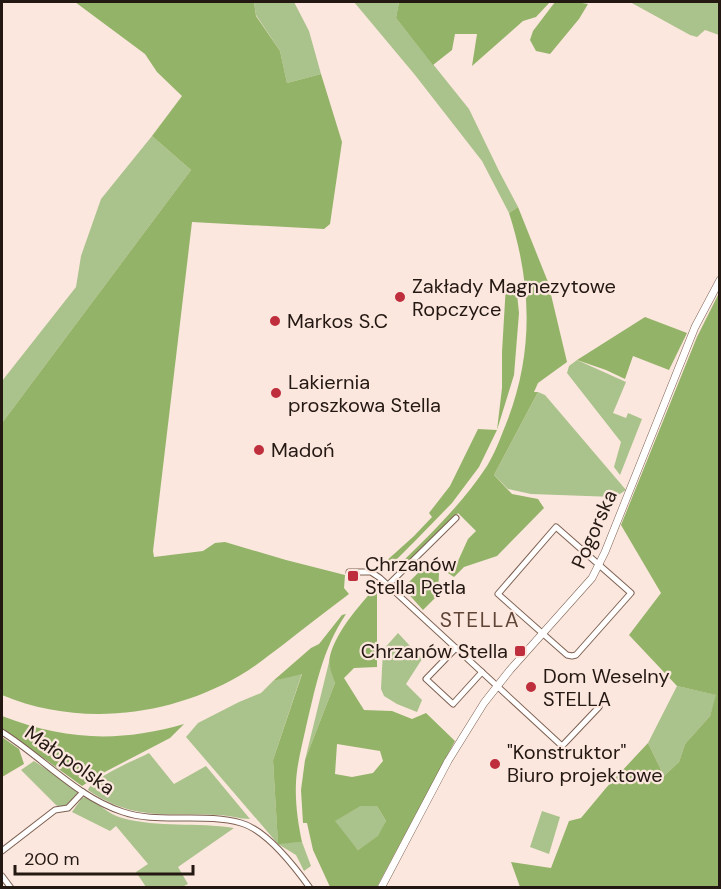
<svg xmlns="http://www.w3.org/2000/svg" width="721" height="889" viewBox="0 0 721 889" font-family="'DM Sans',sans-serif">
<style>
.green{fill:#aac28b}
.forest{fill:#93b368;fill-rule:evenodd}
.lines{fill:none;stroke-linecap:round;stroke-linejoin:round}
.street-casing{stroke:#7e6153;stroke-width:7}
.secondary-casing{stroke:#7e6153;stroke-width:8}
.street{stroke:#fff;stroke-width:5}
.secondary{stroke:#fff;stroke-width:7}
.poi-dot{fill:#be2e3c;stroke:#fbe7dd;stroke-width:2}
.labels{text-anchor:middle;stroke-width:4.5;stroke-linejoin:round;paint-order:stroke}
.poi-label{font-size:20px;fill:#241813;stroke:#fbe7dd;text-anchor:start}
.street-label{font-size:20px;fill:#241813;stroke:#fbe7dd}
.neighbourhood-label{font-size:21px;letter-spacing:1.5px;fill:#614638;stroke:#fbe7dd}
</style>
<rect width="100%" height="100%" fill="#fbe7dd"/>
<g class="green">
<polygon points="254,2 294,2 309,31 321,74 287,83 280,51 256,15"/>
<polygon points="354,2 399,2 396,18 469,109 499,171 518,207 509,213 482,161 415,75"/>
<polygon points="630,2 719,2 719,35 705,30 697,37 690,35"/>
<polygon points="152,136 191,170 2,423 2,381 76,287 81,256 101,199"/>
<polygon points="577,360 626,382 613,413 626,418 628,413 642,419 620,475 614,467 621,442 567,373 569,366"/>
<polygon points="538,392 545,395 626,490 615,497 531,494 508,489 494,475"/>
<polygon points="398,633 422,659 406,684 422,700 417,712 397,704 384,696 381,689 383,650"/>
<polygon points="330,658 332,674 335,683 305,760"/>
<polygon points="302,673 273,760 278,843 302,842 311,866 304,871 296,855 278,844 186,737 198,723 239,702 261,693 273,681"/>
<polygon points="677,686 717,695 710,716 685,744 679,762 664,776 648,743"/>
<path d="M149,753L174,784L206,766L250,819C239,819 229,815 218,815C167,813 133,821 88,790C92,778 135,760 149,753Z"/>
<polygon points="34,761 78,790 79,794 68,806 59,807 56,805 21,770"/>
<path d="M86,797C98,803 108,814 122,818C158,828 197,822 234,828L178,867L188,884L182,887H146L136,872L148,864L116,826L110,831L72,812L82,798Z"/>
<polygon points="361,806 377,806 386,821 379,836 358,850 334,821"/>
<polygon points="542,811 560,817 549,854 530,847"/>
</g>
<g class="forest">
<path d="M75,2H254L256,16L280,51L287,83L321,74L342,142L330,224L324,229L192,222L153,551L154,557L203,551L215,543L225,542L286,560L345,575L344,588L349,594C327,611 305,627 284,644C269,655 255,667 239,676C168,717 78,727 2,695V423L191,170L152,136L182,96L157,72L145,54Z"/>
<polygon points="399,2 550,2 536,17 523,21 472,66 477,34 455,34 452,50 433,65 396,18"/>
<polygon points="555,2 576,2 588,4 579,19 550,54 536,51 530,40 533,31"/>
<path d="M518,207L548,282L567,362L538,383L534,392H538L494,475L512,494L538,499L544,508L497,556L464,567L454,577L448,573L458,561L468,539L476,531L458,513L408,563L405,559C434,531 464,501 487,466C495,453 500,439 506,424C534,354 532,284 509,213Z"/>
<polygon points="506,284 516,284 519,313 514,375 497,430 479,467 452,503 417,539 388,568 384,563 414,536 432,517 429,513 450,486 478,429 497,430 502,388 502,352"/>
<polygon points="719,293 719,887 520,887 511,862 551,868 569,821 581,818 606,788 648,743 664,776 679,762 685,744 710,716 716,695 677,686 629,635 661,593 621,525 697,337"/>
<polygon points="645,317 687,333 669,370 633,356 625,379 606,370 577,360"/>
<polygon points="420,571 439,573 438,595 423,610 403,588"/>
<path d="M374,589L377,592V667L354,668L344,678L364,710L392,711L412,719L426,713L455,741L377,887H330L313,850L307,823H303L301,790L305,760L335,683C332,675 328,664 330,656C336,632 358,607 374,589ZM337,744L380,751L383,761L373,773L352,777L335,774ZM361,806H377L386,821L378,836L358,850L335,821Z"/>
<path d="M346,614C322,650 316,686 306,727C302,745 297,764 296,782C295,803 298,823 302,842L278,844L273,760L302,674L273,681L311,648L319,644L342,615Z"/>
<path d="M2,716C65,740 118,743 184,724L170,738L101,774L82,786L2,728Z"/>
<polygon points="2,737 19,749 24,764 2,777"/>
</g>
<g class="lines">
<defs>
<g id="street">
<polygon points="556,527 631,593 576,655 572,656 567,655 498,594"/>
<polyline points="349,572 371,572 380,578 562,746 599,707"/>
<polyline points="388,585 456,518"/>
<polyline points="456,648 426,679 453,704 482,672"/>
<path d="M2,732C42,757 77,797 123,812C141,818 159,818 177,818C198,818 221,817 241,823C266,830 295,867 310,888"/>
<polyline points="2,851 55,810 68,808 83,792"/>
<polyline points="2,876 11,888"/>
</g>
<polyline id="secondary" points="381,888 448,761 484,703 510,670 592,578 605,552 695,327 720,280"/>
</defs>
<use href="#street" class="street-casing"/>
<use href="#secondary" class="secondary-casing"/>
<use href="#street" class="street"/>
<use href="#secondary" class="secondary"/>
</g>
<g class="poi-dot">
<circle cx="400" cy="297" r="6"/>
<circle cx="275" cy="321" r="6"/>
<circle cx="276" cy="393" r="6"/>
<circle cx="259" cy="450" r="6"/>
<rect x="347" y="570" width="12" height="12" rx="3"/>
<rect x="514" y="645" width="12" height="12" rx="3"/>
<circle cx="531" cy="687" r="6"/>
<circle cx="495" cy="764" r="6"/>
</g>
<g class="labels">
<g class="poi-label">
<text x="412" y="293">Zakłady Magnezytowe<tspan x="412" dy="23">Ropczyce</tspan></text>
<text x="287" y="328">Markos S.C</text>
<text x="288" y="389">Lakiernia<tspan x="288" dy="23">proszkowa Stella</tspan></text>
<text x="271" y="457">Madoń</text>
<text x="365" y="571">Chrzanów<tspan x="365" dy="23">Stella Pętla</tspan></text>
<text x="508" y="658" text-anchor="end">Chrzanów Stella</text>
<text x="543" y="683">Dom Weselny<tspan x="543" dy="23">STELLA</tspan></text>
<text x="507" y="759">"Konstruktor"<tspan x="507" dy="23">Biuro projektowe</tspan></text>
</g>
<g class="street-label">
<text transform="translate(594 529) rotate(-66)" y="7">Pogorska</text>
<text transform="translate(70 760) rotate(35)" y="7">Małopolska</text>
</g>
<g class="neighbourhood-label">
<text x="480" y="627">STELLA</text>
</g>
</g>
<rect width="721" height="889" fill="none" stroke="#241813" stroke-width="6"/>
<path d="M15 865v9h178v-9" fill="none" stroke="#241813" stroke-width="3"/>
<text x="24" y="865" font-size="18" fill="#241813" stroke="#fbe7dd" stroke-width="4.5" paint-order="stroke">200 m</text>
</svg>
